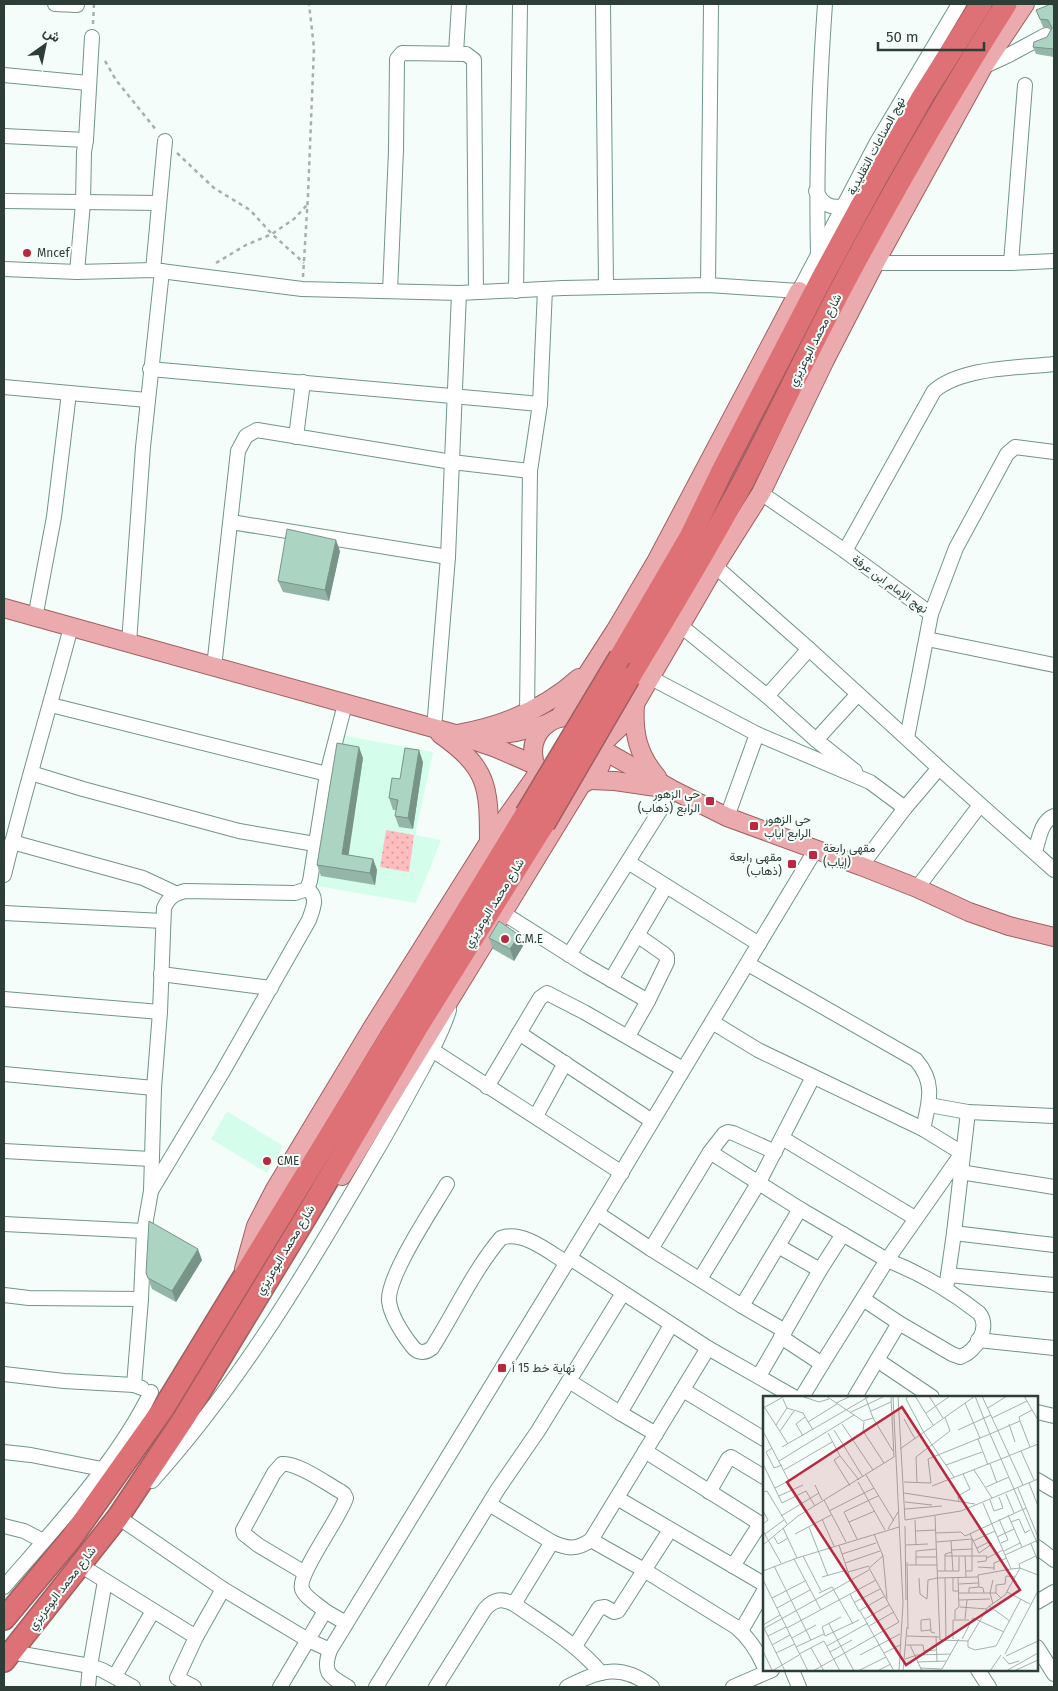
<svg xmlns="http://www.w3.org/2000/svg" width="1058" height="1691" viewBox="0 0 1058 1691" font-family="'Fira Sans',Vazirmatn,sans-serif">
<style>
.built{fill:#d4fdec}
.park{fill:url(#park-dots)}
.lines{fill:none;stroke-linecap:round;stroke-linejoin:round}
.minor-casing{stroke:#6f9686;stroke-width:16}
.major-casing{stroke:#9f5f60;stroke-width:20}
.highway-casing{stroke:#9f5f60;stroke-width:24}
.path{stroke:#a5b0ac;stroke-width:2.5;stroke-dasharray:4 4;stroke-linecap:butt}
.minor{stroke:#fff;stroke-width:14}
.major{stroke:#ebaaad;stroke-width:18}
.highway{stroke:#dd7176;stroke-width:21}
.highway-bridge-casing{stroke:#9f5f60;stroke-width:24;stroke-linecap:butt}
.highway-bridge{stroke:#dd7176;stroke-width:21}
.wall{fill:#93b6a8}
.shaded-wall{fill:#789488}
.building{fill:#abd4c3;stroke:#789488}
.poi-dot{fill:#b9283f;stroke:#f5fdfa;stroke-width:2}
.labels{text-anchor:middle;stroke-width:4;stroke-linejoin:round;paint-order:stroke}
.street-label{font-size:12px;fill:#2d3e37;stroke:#f5fdfa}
.poi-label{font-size:12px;fill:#2d3e37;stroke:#f5fdfa;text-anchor:start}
.inset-road{fill:none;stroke:#a5b1ac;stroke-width:1}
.view{fill:#b9283f;fill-opacity:0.15;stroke:#b9283f;stroke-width:2.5}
.inset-edge{fill:none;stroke:#2d3e37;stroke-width:2.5}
</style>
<defs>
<pattern id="park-dots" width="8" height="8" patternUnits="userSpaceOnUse" patternTransform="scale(1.25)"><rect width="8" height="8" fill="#ffbdbe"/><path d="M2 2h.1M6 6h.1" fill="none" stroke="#cf9b9b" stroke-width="1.8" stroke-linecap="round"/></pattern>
</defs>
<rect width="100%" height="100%" fill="#f5fdfa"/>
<g class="built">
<polygon points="340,735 433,752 415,835 441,840 416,903 317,886"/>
<polygon points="227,1111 283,1146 267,1173 211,1139"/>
</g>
<polygon class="park" points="386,830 414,835 409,872 380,867"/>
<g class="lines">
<defs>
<g id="minor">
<polyline points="55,4 77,5"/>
<polyline points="603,4 606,287"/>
<polyline points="456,53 459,4"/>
<polyline points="983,67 1007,56 1046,35"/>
<polyline points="4,75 88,83"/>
<polyline points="4,136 86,140 84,152 83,203 77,272"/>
<polyline points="86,140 92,37"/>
<path d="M816,191C822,204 830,209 844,206"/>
<polyline points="4,201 159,203"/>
<path d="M818,255C816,171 819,88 825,4"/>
<polyline points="875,263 1011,263 1054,261"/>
<polyline points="1011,263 1025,85"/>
<polyline points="4,269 77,272 153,270 302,289 459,293 563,288 708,285 799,291 877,142 959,4"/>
<polyline points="153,270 165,141"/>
<polyline points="708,285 711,4"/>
<polyline points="390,291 396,150 397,59 402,53 466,54 474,60 476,292"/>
<polyline points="516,291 520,4"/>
<polyline points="150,369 540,404"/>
<polyline points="4,387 147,400"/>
<polyline points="296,437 303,382"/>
<polyline points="761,493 845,551 931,614 956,548 1007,454 1015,447 1054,452"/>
<polyline points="231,522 448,557"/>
<path d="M845,551L934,391C962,367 1018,368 1054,364"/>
<polyline points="715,566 809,649 939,768 1054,870"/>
<polyline points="35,618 54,517 69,393"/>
<polyline points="681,626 767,696 816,740 855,771"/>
<polyline points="927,639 1054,665"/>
<polyline points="129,643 143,447 162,271"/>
<polyline points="214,667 238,451 246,436 257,430 452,462 530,471"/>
<polyline points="651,678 757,734 870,782 905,808"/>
<polyline points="767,696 809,649"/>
<polyline points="51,705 327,774"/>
<polyline points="527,713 530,471 540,404 545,289"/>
<polyline points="434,729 448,557 459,293"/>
<polyline points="907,738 931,614"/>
<polyline points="816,740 858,694"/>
<polyline points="31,773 83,789 239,831 315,844"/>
<polyline points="727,817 757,734"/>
<polyline points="12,842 143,878 175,893"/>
<path d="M1035,852C1039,839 1041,821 1054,816"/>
<polyline points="628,862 759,944"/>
<polyline points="861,866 905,808 939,768"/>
<path d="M4,875C24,792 49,710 71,627"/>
<polyline points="917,888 980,805"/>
<polyline points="4,913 163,921"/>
<polyline points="503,913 587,966 648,1001"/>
<polyline points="569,955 673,790"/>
<path d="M748,964L916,1060C936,1083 929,1102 923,1129"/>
<polyline points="161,974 271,988"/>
<polyline points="611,980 666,886"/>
<polyline points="4,999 160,1012"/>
<path d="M712,1022L758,1050L923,1129L962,1153L887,1260C920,1273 951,1291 979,1313C991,1327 976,1352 960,1357L952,1354L899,1323"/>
<polyline points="519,1033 652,1121"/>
<polyline points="628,1036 648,1001 667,962 667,957 664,954 637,935"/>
<polyline points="432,1050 622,1173"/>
<polyline points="4,1074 154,1088"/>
<polyline points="487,1087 540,998 547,993 584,1012 683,1069"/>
<polyline points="929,1105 968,1112 1054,1116"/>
<polyline points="536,1116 565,1063"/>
<polyline points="782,1138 915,1218"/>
<polyline points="4,1151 151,1159"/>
<polyline points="710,1152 800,1209 887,1260 822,1364 781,1337"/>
<polyline points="960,1172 1054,1187"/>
<path d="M447,1184C433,1208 387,1276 389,1301C391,1317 402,1333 412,1346C417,1353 424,1354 432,1348C455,1312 473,1271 501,1238C523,1230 549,1252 567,1263"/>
<path d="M151,1191L222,1073L309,920C313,908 319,897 307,889"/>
<polyline points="597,1213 651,1249 742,1306 800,1209"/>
<polyline points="4,1224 144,1231"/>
<polyline points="954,1233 1054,1245"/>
<polyline points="778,1246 820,1270"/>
<polyline points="651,1249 710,1152 724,1134 728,1132 733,1133 775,1152"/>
<polyline points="570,1258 708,1348 794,1397"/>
<polyline points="948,1275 1054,1285"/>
<polyline points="700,1279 759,1182 813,1077"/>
<polyline points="946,1289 954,1233 968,1112"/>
<polyline points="4,1295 29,1298 141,1299"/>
<polyline points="742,1306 785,1331"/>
<polyline points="978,1340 1054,1348"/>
<polyline points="877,1360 932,1397"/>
<polyline points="4,1374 64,1381 134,1385 142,1388"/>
<polyline points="759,1376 820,1270 843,1234"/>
<polyline points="569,1381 620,1413"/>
<path d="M134,1385L141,1299L144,1231L151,1191L154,1088L160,1012L164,908C169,897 174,894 185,891L295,893L307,889L310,881L327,774L345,704"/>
<polyline points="683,1390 764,1439"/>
<polyline points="802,1397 822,1364"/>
<polyline points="855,1397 899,1323 863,1299"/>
<polyline points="1037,1412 1054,1416"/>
<polyline points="656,1434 620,1413 671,1325"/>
<polyline points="645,1451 764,1526"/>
<polyline points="4,1452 31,1455 102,1469"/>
<polyline points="1037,1480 1054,1490"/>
<path d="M152,1481C241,1382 308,1269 374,1155C391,1127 406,1098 422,1069C432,1050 443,1031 449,1010"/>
<polyline points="709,1492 728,1459 731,1457 764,1477"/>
<polyline points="617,1498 764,1584"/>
<polyline points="489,1504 552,1542"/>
<polyline points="122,1513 118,1517 223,1589 308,1640 330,1650"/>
<polyline points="4,1526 24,1531 43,1541"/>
<path d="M591,1540L644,1570L736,1627C749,1638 757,1650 764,1666"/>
<polyline points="1037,1547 1054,1560"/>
<polyline points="80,1565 196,1637 177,1678 194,1687"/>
<polyline points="733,1566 760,1524"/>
<path d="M305,1573L258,1545L244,1534L243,1530L274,1473L282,1464C297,1462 327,1484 340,1491L344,1494L346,1498C340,1518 297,1574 302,1589C305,1598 319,1605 325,1611"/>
<path d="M4,1587C55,1528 117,1462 151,1392"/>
<polyline points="1037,1602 1054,1592"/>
<path d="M514,1604L552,1542C567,1549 577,1550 591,1540L708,1348"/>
<polyline points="741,1631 764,1591"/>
<polyline points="196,1637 223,1589"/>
<polyline points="575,1646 599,1608 605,1607 614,1612 618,1611 670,1530"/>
<polyline points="1037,1647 1054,1674"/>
<polyline points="11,1652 90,1666 102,1670 133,1687"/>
<polyline points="792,1670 799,1687"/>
<polyline points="978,1670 989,1687"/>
<polyline points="115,1676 153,1611"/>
<polyline points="88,1687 90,1666 105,1581"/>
<polyline points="280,1687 325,1611 346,1623"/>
<path d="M348,1687C329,1676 322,1673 330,1650L597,1213L816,849"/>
<polyline points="376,1687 498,1489 538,1431 623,1293"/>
<path d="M436,1687L485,1609C494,1599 502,1598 514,1604C544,1625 577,1644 601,1673"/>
<path d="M567,1687C599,1670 622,1663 652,1687"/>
<polyline points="733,1687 772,1670"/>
</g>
<g id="major">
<polyline points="4,608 455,734 496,748 535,765"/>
<path d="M635,705C633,733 638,755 657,777"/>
<circle cx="568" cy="752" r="35"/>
<polyline points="559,718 615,631 657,560 799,291"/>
<path d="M440,734C488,768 489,786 489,842"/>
<path d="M457,734C502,726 545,709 579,678"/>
<polyline points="489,736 516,732 547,724"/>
<polyline points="602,744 621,726 628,716 715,566 761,493 824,362 875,263 983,67 1025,4"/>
<polyline points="603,750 673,790 727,817 861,866 917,888 969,912 1009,926 1054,937"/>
<polyline points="590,780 615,781 663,788"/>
<polyline points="342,1176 581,785"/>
<polyline points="244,1269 256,1226 274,1191 374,1025 489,842 538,773"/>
</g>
<g id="highway">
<polyline points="620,657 690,537 723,469 822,278 873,184 923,96 981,4"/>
<path d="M629,678C668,613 708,548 744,480C781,409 815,336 853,266C901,177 952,89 1006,4"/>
<polyline points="4,1619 70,1540 163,1409 526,814"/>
<polyline points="4,1661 118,1517 184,1418 306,1217 418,1026 544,824"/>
</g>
</defs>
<use href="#minor" class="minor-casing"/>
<use href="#major" class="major-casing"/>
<use href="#highway" class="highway-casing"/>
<g class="path">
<polyline points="93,24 94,4"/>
<polyline points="105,61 116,80 157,131"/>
<polyline points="177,153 214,188 250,210 272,234 304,263"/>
<polyline points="216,263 246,245 272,234 294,219 307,205"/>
<polyline points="303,277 308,195 314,48 309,4"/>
</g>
<use href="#minor" class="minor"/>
<use href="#major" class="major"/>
<use href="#highway" class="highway"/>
<defs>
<g id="highway-bridge">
<polyline points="526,814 620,657"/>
<polyline points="544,824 629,678"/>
</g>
</defs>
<use href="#highway-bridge" class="highway-bridge-casing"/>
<use href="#highway-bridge" class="highway-bridge"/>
</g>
<g class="wall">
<polygon points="1054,4 1054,57 1036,54 1033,47 1047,37 1051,29 1051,28 1043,27 1036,10"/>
<polygon points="340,551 329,601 283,592 278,581"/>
<polygon points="363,758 348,855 373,859 377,870 375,885 321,876 317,865"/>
<polygon points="423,762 413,829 399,827 395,816 396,810 393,810 389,798 400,779"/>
<polygon points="489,938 523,946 514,961 493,949"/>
<polygon points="202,1260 176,1302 152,1289 146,1273"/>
</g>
<g class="shaded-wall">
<polygon points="336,540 340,551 329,601 325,590"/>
<polygon points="359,747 363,758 347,866 342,854"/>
<polygon points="419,750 423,762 413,829 408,818"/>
<polygon points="373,859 377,870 375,885 370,873"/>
<polygon points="519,935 523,946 514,961 510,949"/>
<polygon points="198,1249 202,1260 176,1302 172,1291"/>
</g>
<g class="building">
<polygon points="1051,4 1052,4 1054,8 1054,49 1033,47 1034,42 1047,37 1052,28 1048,20 1040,19 1036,10"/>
<polygon points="287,529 336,540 325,590 278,581"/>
<polygon points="337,743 359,747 342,854 373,859 370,873 317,865"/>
<polygon points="405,748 419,750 408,818 395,816 398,800 389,798 392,778 400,779"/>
<polygon points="499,921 519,935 510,949 489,938"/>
<polygon points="149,1221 198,1249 172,1291 148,1278 146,1273"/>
</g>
<g class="poi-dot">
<circle cx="27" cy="253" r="5"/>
<rect x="705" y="796" width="10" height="10" rx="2.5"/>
<rect x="749" y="821" width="10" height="10" rx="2.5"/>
<rect x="808" y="850" width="10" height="10" rx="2.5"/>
<rect x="787" y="859" width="10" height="10" rx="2.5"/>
<circle cx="505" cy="939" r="5"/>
<circle cx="267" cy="1161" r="5"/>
<rect x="497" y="1363" width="10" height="10" rx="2.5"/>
</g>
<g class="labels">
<g class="street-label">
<text transform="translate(876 146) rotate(-62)" y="4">نهج الصناعات التقليدية</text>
<text transform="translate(815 340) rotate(-63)" y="4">شارع محمد البوعزيزي</text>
<text transform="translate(890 584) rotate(36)" y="4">نهج الإمام ابن عرفة</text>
<text transform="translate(494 903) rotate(-58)" y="4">شارع محمد البوعزيزي</text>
<text transform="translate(285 1250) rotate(-59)" y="4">شارع محمد البوعزيزي</text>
<text transform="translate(62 1588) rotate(-52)" y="4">شارع محمد البوعزيزي</text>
</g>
<g class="poi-label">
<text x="37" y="257">Mncef</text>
<text x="700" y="798" text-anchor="end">حي الزهور<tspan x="700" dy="14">الرابع (ذهاب)</tspan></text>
<text x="764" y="823">حي الزهور<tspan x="764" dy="14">الرابع اياب</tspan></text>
<text x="823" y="852">مقهى رابعة<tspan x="823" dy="14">(إياب)</tspan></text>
<text x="782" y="861" text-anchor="end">مقهى رابعة<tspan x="782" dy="14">(ذهاب)</tspan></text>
<text x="515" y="943">C.M.E</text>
<text x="277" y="1165">CME</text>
<text x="512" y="1372">نهاية خط 15 أ</text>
</g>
</g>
<g transform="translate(763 1396)">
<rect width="275" height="275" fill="#f5fdfa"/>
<path class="inset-road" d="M38,0L56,6L66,3M63,0L100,25L110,22M102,0L110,22L130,55M130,0L140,207L136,275M135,0L142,124M145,0L143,3L161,37L191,81M152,0L170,29M166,0L180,22M219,0L260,89M261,0L275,24M20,3L24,12L40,17L50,34M73,7L88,0M202,7L217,42M0,9L25,48M2,11L22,0M225,12L244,0M269,14L256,21L257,25L227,38L238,63L275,48M108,15L128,6M88,16L122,0M163,17L187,0M229,22L264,5M141,23L152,43M257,25L267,51M45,26L74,8M101,26L100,35L121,67M79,28L110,74M246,28L252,46M13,29L24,12M71,34L100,81M195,34L228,19M0,35L26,85M17,35L31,15M65,37L77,60M40,40L33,28L42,21M215,43L225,69M19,51L107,0M9,52L3,56L11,72L19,69M137,53L212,0M258,55L271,84M16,65L91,19M0,68L19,107L43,95L52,110M227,68L234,87M183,69L219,56M21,74L69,46M211,74L229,102M103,79L131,125M95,86L122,134M141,86L168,87L165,63L227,38L212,0M154,86L153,61L187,35L182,21M266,87L275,110M52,89L59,104M87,90L71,64L77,60L96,84M169,90L238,63L275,149M223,91L246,81M12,92L33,81M255,92L275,141M0,96L4,95L24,128M141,97L212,108M243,98L251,117M16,100L40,89M61,104L83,146M227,104L231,115L240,112L236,101M196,105L195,100L207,93L200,78M142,106L169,109M220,107L242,159L273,145M142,113L179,110M0,115L5,124L0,128M66,115L111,92M245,119L259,151M18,120L56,97M172,120L177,244L205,245L225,211L242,199L257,172L275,179M59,123L71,150M236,123L245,144L238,147M142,124L198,115L275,83M152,124L153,149M86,126L112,115M248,126L256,123L262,137L267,134M142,130L143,204M46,131L65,180M20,132L34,162M125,133L135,116M0,135L18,167M153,135L173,134M173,137L198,136L202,140M2,138L21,124M32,138L68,119M111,138L120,160L106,172L136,226M207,138L216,157M202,140L263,112M11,141L15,148L25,142M234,141L251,133M94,143L81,116L115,100M188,145L190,175M210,145L232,135M173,146L209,143V160H224L223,165L214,166M268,148L275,165M0,149L35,120L131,61L128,0M76,149L88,185M143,149L165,148M214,152L226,146L229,148L216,157M189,154L209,153M241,155L257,147M79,158L113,147M242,159L248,173L257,172L256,168L273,160M40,160L58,195M120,160L124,203M182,160H209V175H203M202,160L203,181M153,161H173M224,162L240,154M31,163L58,214M144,166L145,233M82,167L117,155M145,169H174M153,169V155L173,153M11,170L48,244M215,171L231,172M231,174V167L244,162M0,175L34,162L136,131M174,175H196V161M182,175V158L189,156M85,176L106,170M59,181L84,174M156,182L157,198L164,203L165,184L174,182M174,182L215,181M182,182L183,244M190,182V195H196M0,184L45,275M230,184L227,197L230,208M196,188L215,187M244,196L267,208M56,197L69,191L90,228M196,197H233M206,197V192L216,191M221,197L220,192L216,191L215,179L248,173M87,198L96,215L122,200M9,202L42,185M238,202L233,197V189L242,188L243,180L252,181M196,204L227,203M92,206L117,193M226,210L247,225M197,211L224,213M14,212L47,194M97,215L131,275M78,221L59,231L62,240L96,224M102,223L126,209M192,223V214L196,211L195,182M202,223L204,204M66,228L91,275M0,229L17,219M0,230L22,275M106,230L131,216M2,232L106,174M24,232L113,184M168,234L158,235V224L167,223L168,236L172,237M5,240L23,231M144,240L176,241M173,240L174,266M29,242L53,229M190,243V224H206M199,243L210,222L241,236M205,245V251L212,254L233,250L258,203M9,249L27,239M143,249H160L161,255L173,254M147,249L159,275M64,250L105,227M33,251L61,238M48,252L61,275M0,255L9,274M67,256L89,244M13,257L32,248M121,257L137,249M36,258L61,245L77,275M242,258L275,195M97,259L137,238M243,260L275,245M240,261L246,268L256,265M142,263L154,259L188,258M154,266L183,265M157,272L179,273L196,243M9,275L36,259M50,275L136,226M95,275L123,261M114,275L128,268M140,275L144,231M227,275L238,259M243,275L275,257M251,275L275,264"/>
<path class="view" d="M139,11L257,194L143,269L24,86Z"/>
<rect width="275" height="275" class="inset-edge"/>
</g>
<rect width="1058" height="1691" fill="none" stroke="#2d3e37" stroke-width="10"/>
<g transform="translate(45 45) rotate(33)" stroke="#f5fdfa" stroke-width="4" paint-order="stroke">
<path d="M0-4L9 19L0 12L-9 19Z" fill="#2d3e37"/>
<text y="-8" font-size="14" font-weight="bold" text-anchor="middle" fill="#2d3e37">ش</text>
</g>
<path d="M878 42v8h106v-8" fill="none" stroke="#2d3e37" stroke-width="2.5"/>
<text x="886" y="42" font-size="15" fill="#2d3e37" stroke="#f5fdfa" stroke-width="4" paint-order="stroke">50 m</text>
</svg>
